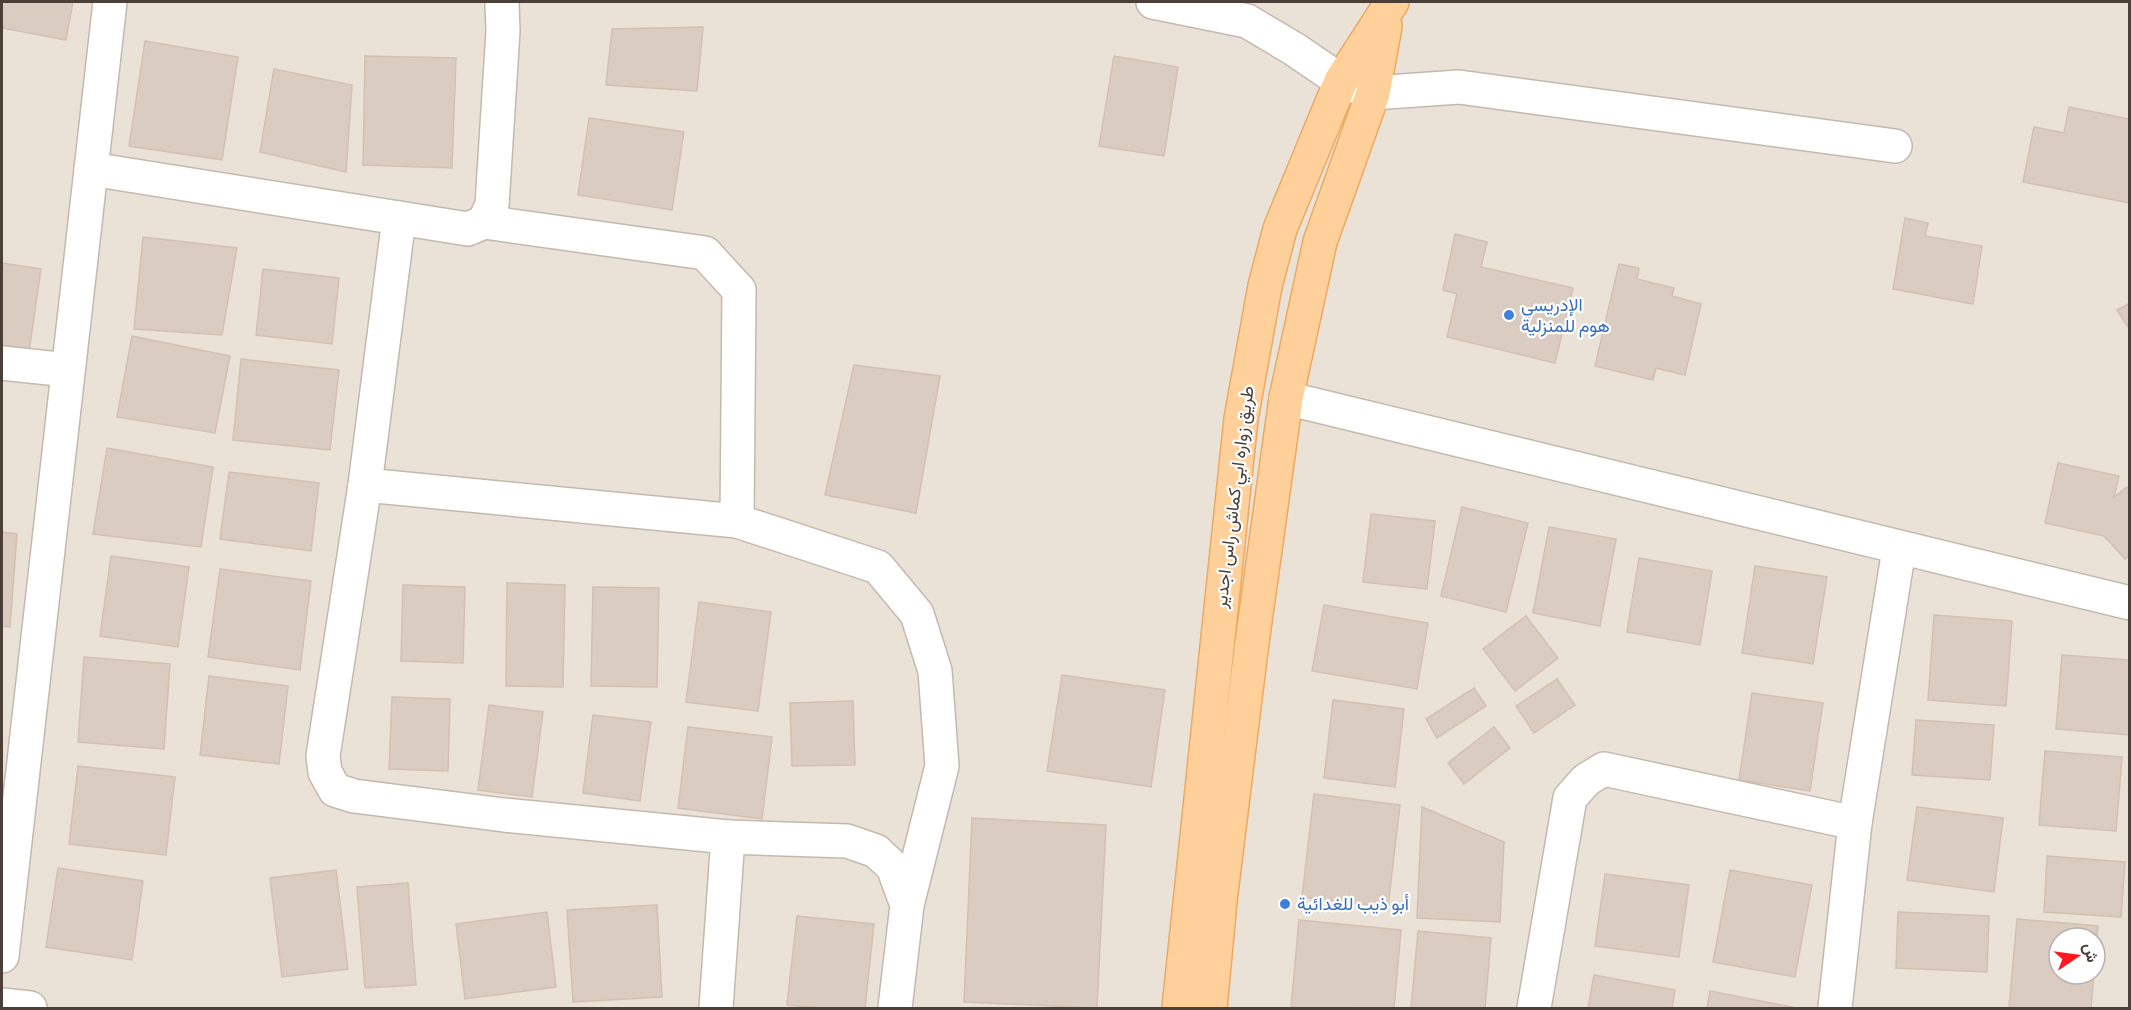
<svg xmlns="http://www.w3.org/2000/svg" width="2131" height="1010" viewBox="0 0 2131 1010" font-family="Manrope,Vazirmatn,sans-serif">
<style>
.residential{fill:#eae1d7;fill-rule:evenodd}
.building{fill:#dbccc1;stroke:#d4c0b1;stroke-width:1.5}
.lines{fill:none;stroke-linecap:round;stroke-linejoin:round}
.street-casing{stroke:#c5b9ae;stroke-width:36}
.primary-casing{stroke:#eca961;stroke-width:36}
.street{stroke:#fff;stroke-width:33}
.primary{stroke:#ffd09a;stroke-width:33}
.shop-dot{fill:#3f7fe0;stroke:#fff;stroke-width:2}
.labels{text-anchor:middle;stroke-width:4.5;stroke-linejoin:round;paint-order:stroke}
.shop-label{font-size:18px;fill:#366cbe;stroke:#fff;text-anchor:start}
.street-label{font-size:18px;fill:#4b3f37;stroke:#fff}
</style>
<rect width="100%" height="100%" fill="#f6f0ea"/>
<path class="residential" d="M2,2H2129V1008H2ZM2059,938H2095V974H2059Z"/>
<g class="building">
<polygon points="2,2 73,2 66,40 2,28"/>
<polygon points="703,27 697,91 606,85 612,29"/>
<polygon points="145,41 238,57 222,160 129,146"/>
<polygon points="365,56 456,58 452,168 363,165"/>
<polygon points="1114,56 1178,67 1164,156 1099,146"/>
<polygon points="274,69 352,85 346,172 260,152"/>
<polygon points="2069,107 2130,119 2130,203 2023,182 2034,127 2064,133"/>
<polygon points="589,118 684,132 672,210 578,195"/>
<polygon points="1905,218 1928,223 1925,236 1982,246 1973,304 1893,289"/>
<polygon points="1455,234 1487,242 1481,267 1573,288 1555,363 1447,337 1457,294 1443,290"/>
<polygon points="143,237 237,248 222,335 134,329"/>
<polygon points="2,263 41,269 29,352 2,348"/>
<polygon points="1619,264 1639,268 1637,279 1674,288 1672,296 1701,304 1685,375 1656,368 1653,380 1595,366"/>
<polygon points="263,269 339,278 332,344 256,335"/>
<polygon points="2130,303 2130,330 2117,310"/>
<polygon points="132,336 230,356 215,433 117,417"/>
<polygon points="241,359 339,370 330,450 233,440"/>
<polygon points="854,365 940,376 916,513 825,495"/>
<polygon points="107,448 213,467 201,547 93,534"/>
<polygon points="2058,463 2119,476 2114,497 2127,487 2130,491 2130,555 2125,559 2104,536 2045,523"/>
<polygon points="229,472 319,483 311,551 220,539"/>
<polygon points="1462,507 1528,523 1506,612 1441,596"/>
<polygon points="1371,514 1435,521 1427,589 1363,582"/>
<polygon points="1549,527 1616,539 1600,626 1533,613"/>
<polygon points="2,532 17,534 10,627 2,626"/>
<polygon points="111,556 189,567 178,647 100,636"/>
<polygon points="1639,558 1712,571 1700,645 1627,632"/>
<polygon points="1755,566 1827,577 1813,664 1742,653"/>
<polygon points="220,569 311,581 300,670 208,657"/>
<polygon points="507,583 565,585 563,687 506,686"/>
<polygon points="403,585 465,587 463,663 401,661"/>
<polygon points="593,587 659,588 657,687 591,686"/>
<polygon points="699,602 771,612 758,711 686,702"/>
<polygon points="1324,605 1428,623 1417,689 1312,671"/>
<polygon points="1934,615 2012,621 2006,706 1928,700"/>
<polygon points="1526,616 1558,658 1515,691 1483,649"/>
<polygon points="2062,655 2130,660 2130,735 2056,729"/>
<polygon points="84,657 170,664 164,749 78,742"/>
<polygon points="1062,675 1165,690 1151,787 1047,771"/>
<polygon points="209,676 288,686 279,764 200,755"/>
<polygon points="1557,679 1575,705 1534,733 1516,706"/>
<polygon points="1474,688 1486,706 1437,738 1426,719"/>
<polygon points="1752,693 1823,703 1810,791 1739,780"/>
<polygon points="392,697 450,699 448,771 389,769"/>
<polygon points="1333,700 1404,709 1395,787 1324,778"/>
<polygon points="853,701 855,765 792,766 790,703"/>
<polygon points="489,705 543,712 532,797 478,790"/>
<polygon points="593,715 651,722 640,801 583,793"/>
<polygon points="1916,720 1994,725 1990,780 1912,775"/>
<polygon points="688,727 772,737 762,819 678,808"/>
<polygon points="1494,727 1510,748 1464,784 1448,763"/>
<polygon points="2045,751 2122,757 2116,831 2039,825"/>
<polygon points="78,766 175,777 166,855 69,844"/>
<polygon points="1314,794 1400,805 1388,907 1302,897"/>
<polygon points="1422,807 1504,842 1500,922 1417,918"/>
<polygon points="1917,807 2003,818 1994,892 1907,880"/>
<polygon points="972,818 1106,825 1097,1008 964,1002"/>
<polygon points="2047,856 2125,862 2121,917 2044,912"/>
<polygon points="58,868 143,881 132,960 46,947"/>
<polygon points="336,870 348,969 282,977 270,878"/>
<polygon points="1730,870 1812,885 1795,977 1713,962"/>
<polygon points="1605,874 1689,885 1679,957 1595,946"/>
<polygon points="408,883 416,985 365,988 357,887"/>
<polygon points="657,905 662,997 573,1002 567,910"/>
<polygon points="547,912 556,987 465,999 456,924"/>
<polygon points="1898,912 1989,916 1987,972 1896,968"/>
<polygon points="797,916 874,924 865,1008 822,1008 787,1005"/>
<polygon points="2017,919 2098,926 2095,962 2095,938 2059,938 2059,974 2094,974 2091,1008 2009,1008"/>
<polygon points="1299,920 1401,930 1394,1008 1291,1007"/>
<polygon points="1418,931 1491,938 1485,1008 1411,1008"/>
<polygon points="1594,975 1675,990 1672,1008 1588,1008"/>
<polygon points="1710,991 1792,1007 1791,1008 1707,1008"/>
</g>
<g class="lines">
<defs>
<g id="street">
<polyline points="1153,2 1247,21 1294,49 1341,81 1373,93 1459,87 1895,146"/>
<polyline points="91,169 468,229 484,222 492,205 503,31 502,2"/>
<polyline points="399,218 365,485 323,756 325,772 335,790 354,796 504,815 728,837 716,1008"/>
<polyline points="484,222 705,253 739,290 737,521"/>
<polyline points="2,363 68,370"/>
<polyline points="1286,398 2130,603"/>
<polyline points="365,485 737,521 878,567 917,614 935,671 942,766 907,905"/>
<polyline points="728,837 847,841 876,851 893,867 907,905 895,1008"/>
<polyline points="2,956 110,2"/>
<polyline points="2,1005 30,1008"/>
<polyline points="1534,1008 1570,798 1586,780 1604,769 1855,823"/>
<polyline points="1835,1008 1855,823 1899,549"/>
</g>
<g id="primary">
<polyline points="1179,1008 1241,419 1265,286 1280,229 1341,81 1392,2"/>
<polyline points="1210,1008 1220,901 1251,650 1286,398 1320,242 1373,93 1385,26"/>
</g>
</defs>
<use href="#street" class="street-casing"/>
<use href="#primary" class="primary-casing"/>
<use href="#street" class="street"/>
<use href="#primary" class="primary"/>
</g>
<g class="shop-dot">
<circle cx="1509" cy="315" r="6"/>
<circle cx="1285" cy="904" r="6"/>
</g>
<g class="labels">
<g class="shop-label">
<text x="1521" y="311">الإدريسي<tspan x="1521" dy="21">هوم للمنزلية</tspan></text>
<text x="1297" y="910">أبو ذيب للغدائية</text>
</g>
<g class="street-label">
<text transform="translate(1234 497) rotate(-83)" y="6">طريق زواره ابي كماش راس اجدير</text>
</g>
</g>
<rect width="2131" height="1010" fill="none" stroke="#4b3f37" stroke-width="6"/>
<g transform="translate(2077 956) rotate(77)"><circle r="28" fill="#ffffff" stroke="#b7b2af" stroke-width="1.5"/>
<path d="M0-4.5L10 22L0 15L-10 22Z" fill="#ff181f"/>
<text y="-9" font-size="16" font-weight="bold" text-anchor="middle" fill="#4b3f37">ش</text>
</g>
</svg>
